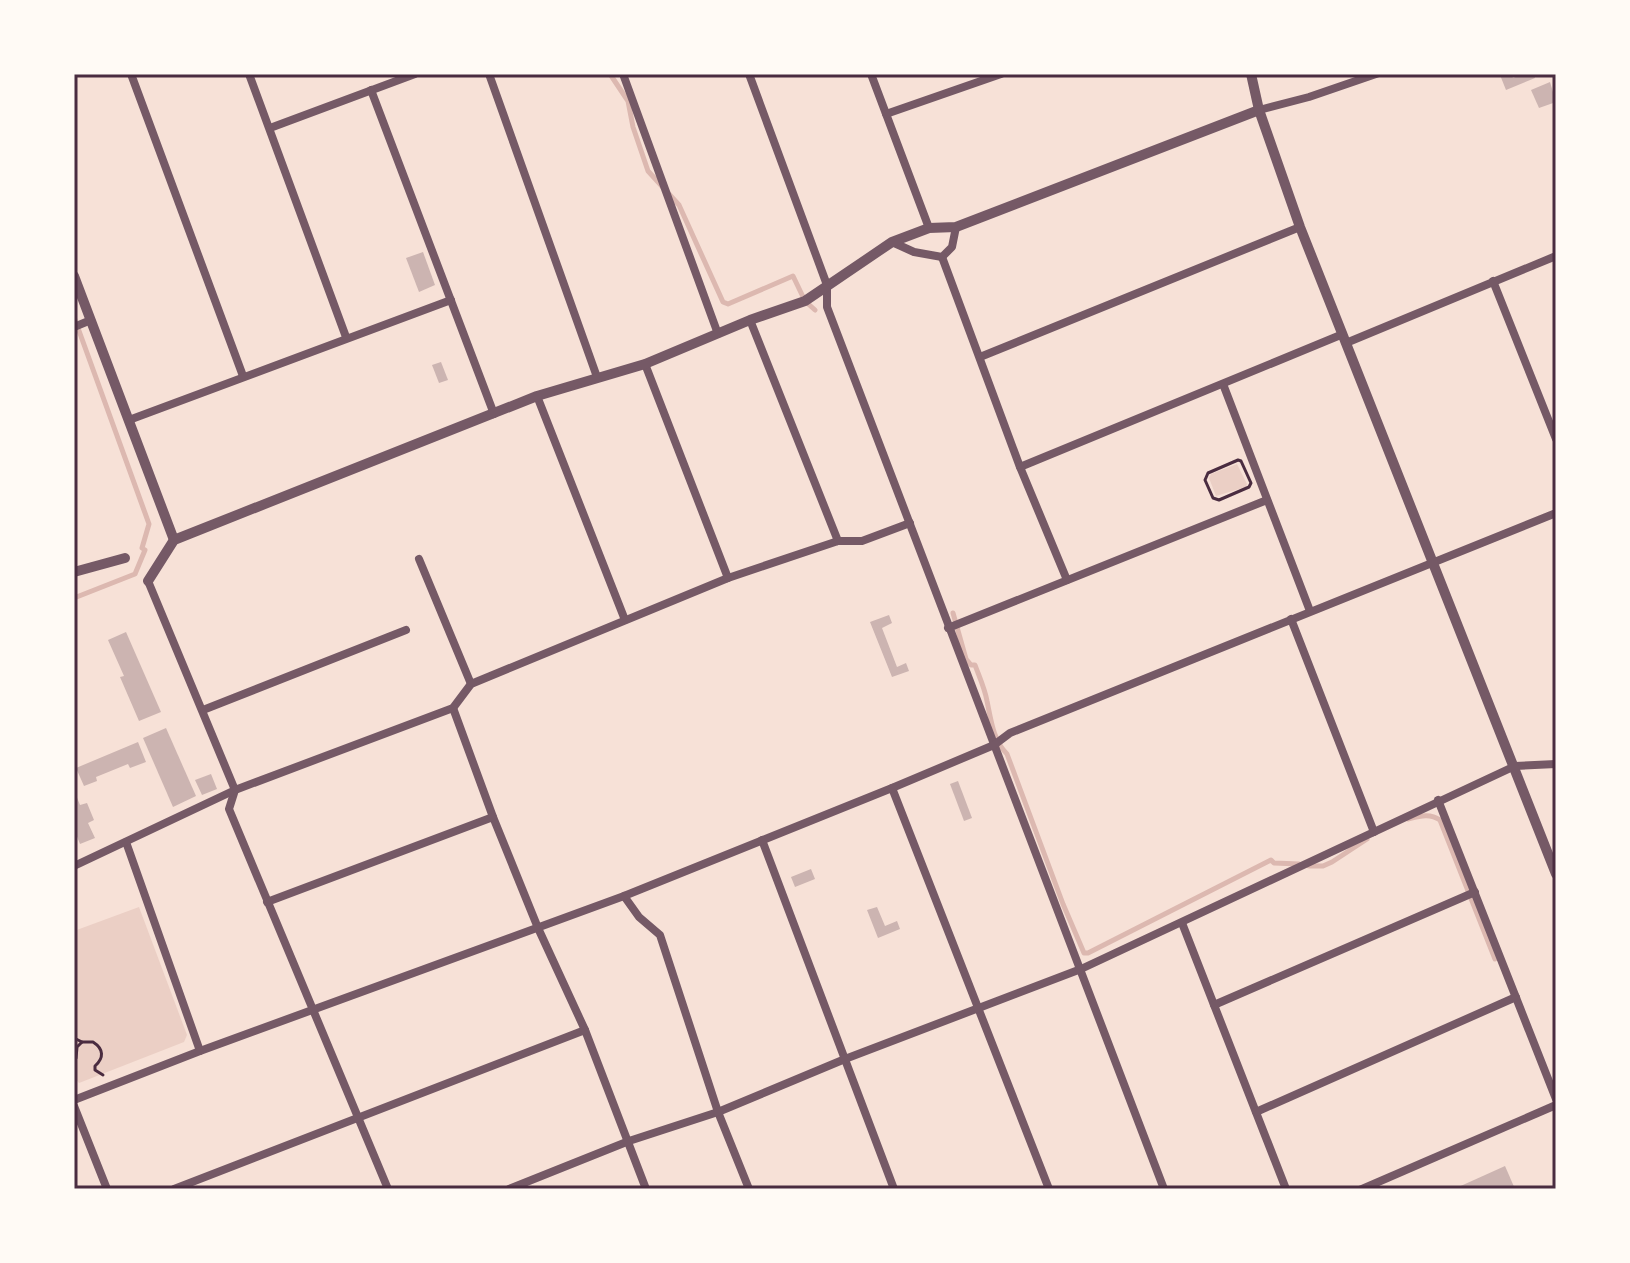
<svg xmlns="http://www.w3.org/2000/svg" width="1630" height="1263" viewBox="0 0 1630 1263" font-family="Signika,sans-serif">
<style>
.green{fill:#ebcfc5}
.lines{fill:none;stroke-linecap:round;stroke-linejoin:round}
.stream{stroke:#dcb8b0;stroke-width:5}
.building{fill:#ccb4b1}
.path{stroke:#4a2c40;stroke-width:3}
.minor{stroke:#755966;stroke-width:8}
.tertiary{stroke:#755966;stroke-width:10}
.neatline{fill:none;stroke:#4a2c40;stroke-width:3}
</style>
<rect width="100%" height="100%" fill="#f7e1d7"/>
<g class="green">
<polygon points="1237,464 1247,484 1246,487 1216,496 1209,478 1211,474"/>
<polygon points="139,907 187,1035 184,1042 79,1083 74,1077 74,931"/>
</g>
<g class="lines">
<g class="stream">
<polyline points="610,74 628,101 633,127 648,171 679,205 723,302 728,304 793,276 805,301 815,310"/>
<polyline points="74,317 149,524 142,548 145,550 135,574 74,598"/>
<path d="M953,613L966,659L971,665H975C979,676 985,689 987,701C991,720 993,740 1007,754L1063,904L1084,953H1088L1271,860L1274,863L1299,864"/>
<path d="M1408,819C1420,816 1430,813 1440,820L1495,959"/>
<polyline points="1309,866 1323,866 1332,862 1367,839"/>
</g>
</g>
<g class="building">
<polygon points="1503,74 1511,74 1513,78 1523,74 1534,74 1535,78 1506,90 1500,75"/>
<polygon points="1550,82 1556,102 1539,108 1531,90"/>
<polygon points="423,252 435,285 419,292 406,258"/>
<polygon points="441,362 448,380 439,383 432,365"/>
<polygon points="889,615 892,623 882,628 897,667 906,663 909,671 892,677 870,622"/>
<polygon points="126,632 161,712 139,721 120,677 124,676 108,640"/>
<polygon points="166,728 196,796 173,807 143,738"/>
<polygon points="138,742 146,762 130,768 128,764 96,777 97,781 84,786 76,768"/>
<polygon points="211,774 217,789 202,795 195,780"/>
<polygon points="958,781 972,818 964,821 950,784"/>
<polygon points="74,790 80,805 87,803 94,820 88,823 95,838 80,844 74,829"/>
<polygon points="811,869 815,879 795,887 791,877"/>
<polygon points="877,907 885,926 897,921 900,929 878,938 867,910"/>
<polygon points="1505,1166 1515,1189 1454,1189"/>
</g>
<g class="lines">
<g class="path">
<polygon points="1238,460 1241,461 1251,483 1249,487 1219,500 1213,498 1205,480 1208,473"/>
<polyline points="74,1038 82,1042"/>
<path d="M74,1057L76,1058L77,1047L82,1042H93C104,1049 104,1058 95,1066V1070L103,1075"/>
</g>
<g class="minor">
<polyline points="131,74 243,376"/>
<polyline points="249,74 346,337"/>
<polyline points="489,74 597,377"/>
<polyline points="623,74 718,334"/>
<polyline points="749,74 827,285 827,307 1164,1189"/>
<polyline points="871,74 929,228"/>
<polyline points="371,90 494,414"/>
<polyline points="1259,110 1309,97 1376,74"/>
<polyline points="886,114 1001,74"/>
<polyline points="270,128 415,74"/>
<polyline points="892,242 914,252 942,257 952,247 956,227"/>
<polyline points="942,257 1020,467 1067,580"/>
<polyline points="1493,281 1556,439"/>
<polyline points="750,320 838,541"/>
<polyline points="74,327 91,320"/>
<polyline points="1346,343 1556,256"/>
<polyline points="980,357 1300,227"/>
<polyline points="645,364 728,578"/>
<polyline points="1223,384 1310,611"/>
<polyline points="537,396 625,620"/>
<polyline points="129,420 451,300"/>
<polyline points="1020,467 1343,334"/>
<polyline points="419,559 471,684"/>
<polyline points="148,581 235,790 229,809 388,1189"/>
<polyline points="1291,619 1374,832"/>
<polyline points="948,628 1267,500"/>
<polyline points="453,708 493,817 538,928 585,1030 646,1189"/>
<polyline points="203,710 406,630"/>
<polyline points="892,788 1049,1189"/>
<polyline points="1438,800 1556,1099"/>
<polyline points="762,840 894,1189"/>
<polyline points="126,842 200,1051"/>
<polyline points="74,866 235,790 453,708 471,684 728,578 838,541 862,541 910,523"/>
<polyline points="624,896 639,917 660,935 718,1112 749,1189"/>
<polyline points="267,902 493,817"/>
<polyline points="1182,923 1286,1189"/>
<polyline points="1214,1005 1475,892"/>
<polyline points="74,1100 200,1051 624,896 892,788 994,745 1010,733 1556,513"/>
<polyline points="74,1106 107,1189"/>
<polyline points="1256,1112 1516,997"/>
<polyline points="174,1189 585,1030"/>
<polyline points="509,1189 629,1141 718,1112 845,1059 1081,969 1515,766 1556,764"/>
<polyline points="1362,1189 1556,1105"/>
</g>
<g class="tertiary">
<polyline points="1251,74 1259,110 1300,227 1556,874"/>
<polyline points="74,276 174,540"/>
<polyline points="74,572 125,558"/>
<polyline points="148,581 174,540 537,396 645,364 750,320 805,301 892,242 929,228 956,227 1259,110"/>
</g>
</g>
<rect width="1630" height="1263" fill="none" stroke="#fffaf5" stroke-width="152"/>
<rect x="76" y="76" width="1478" height="1111" class="neatline"/>
</svg>
